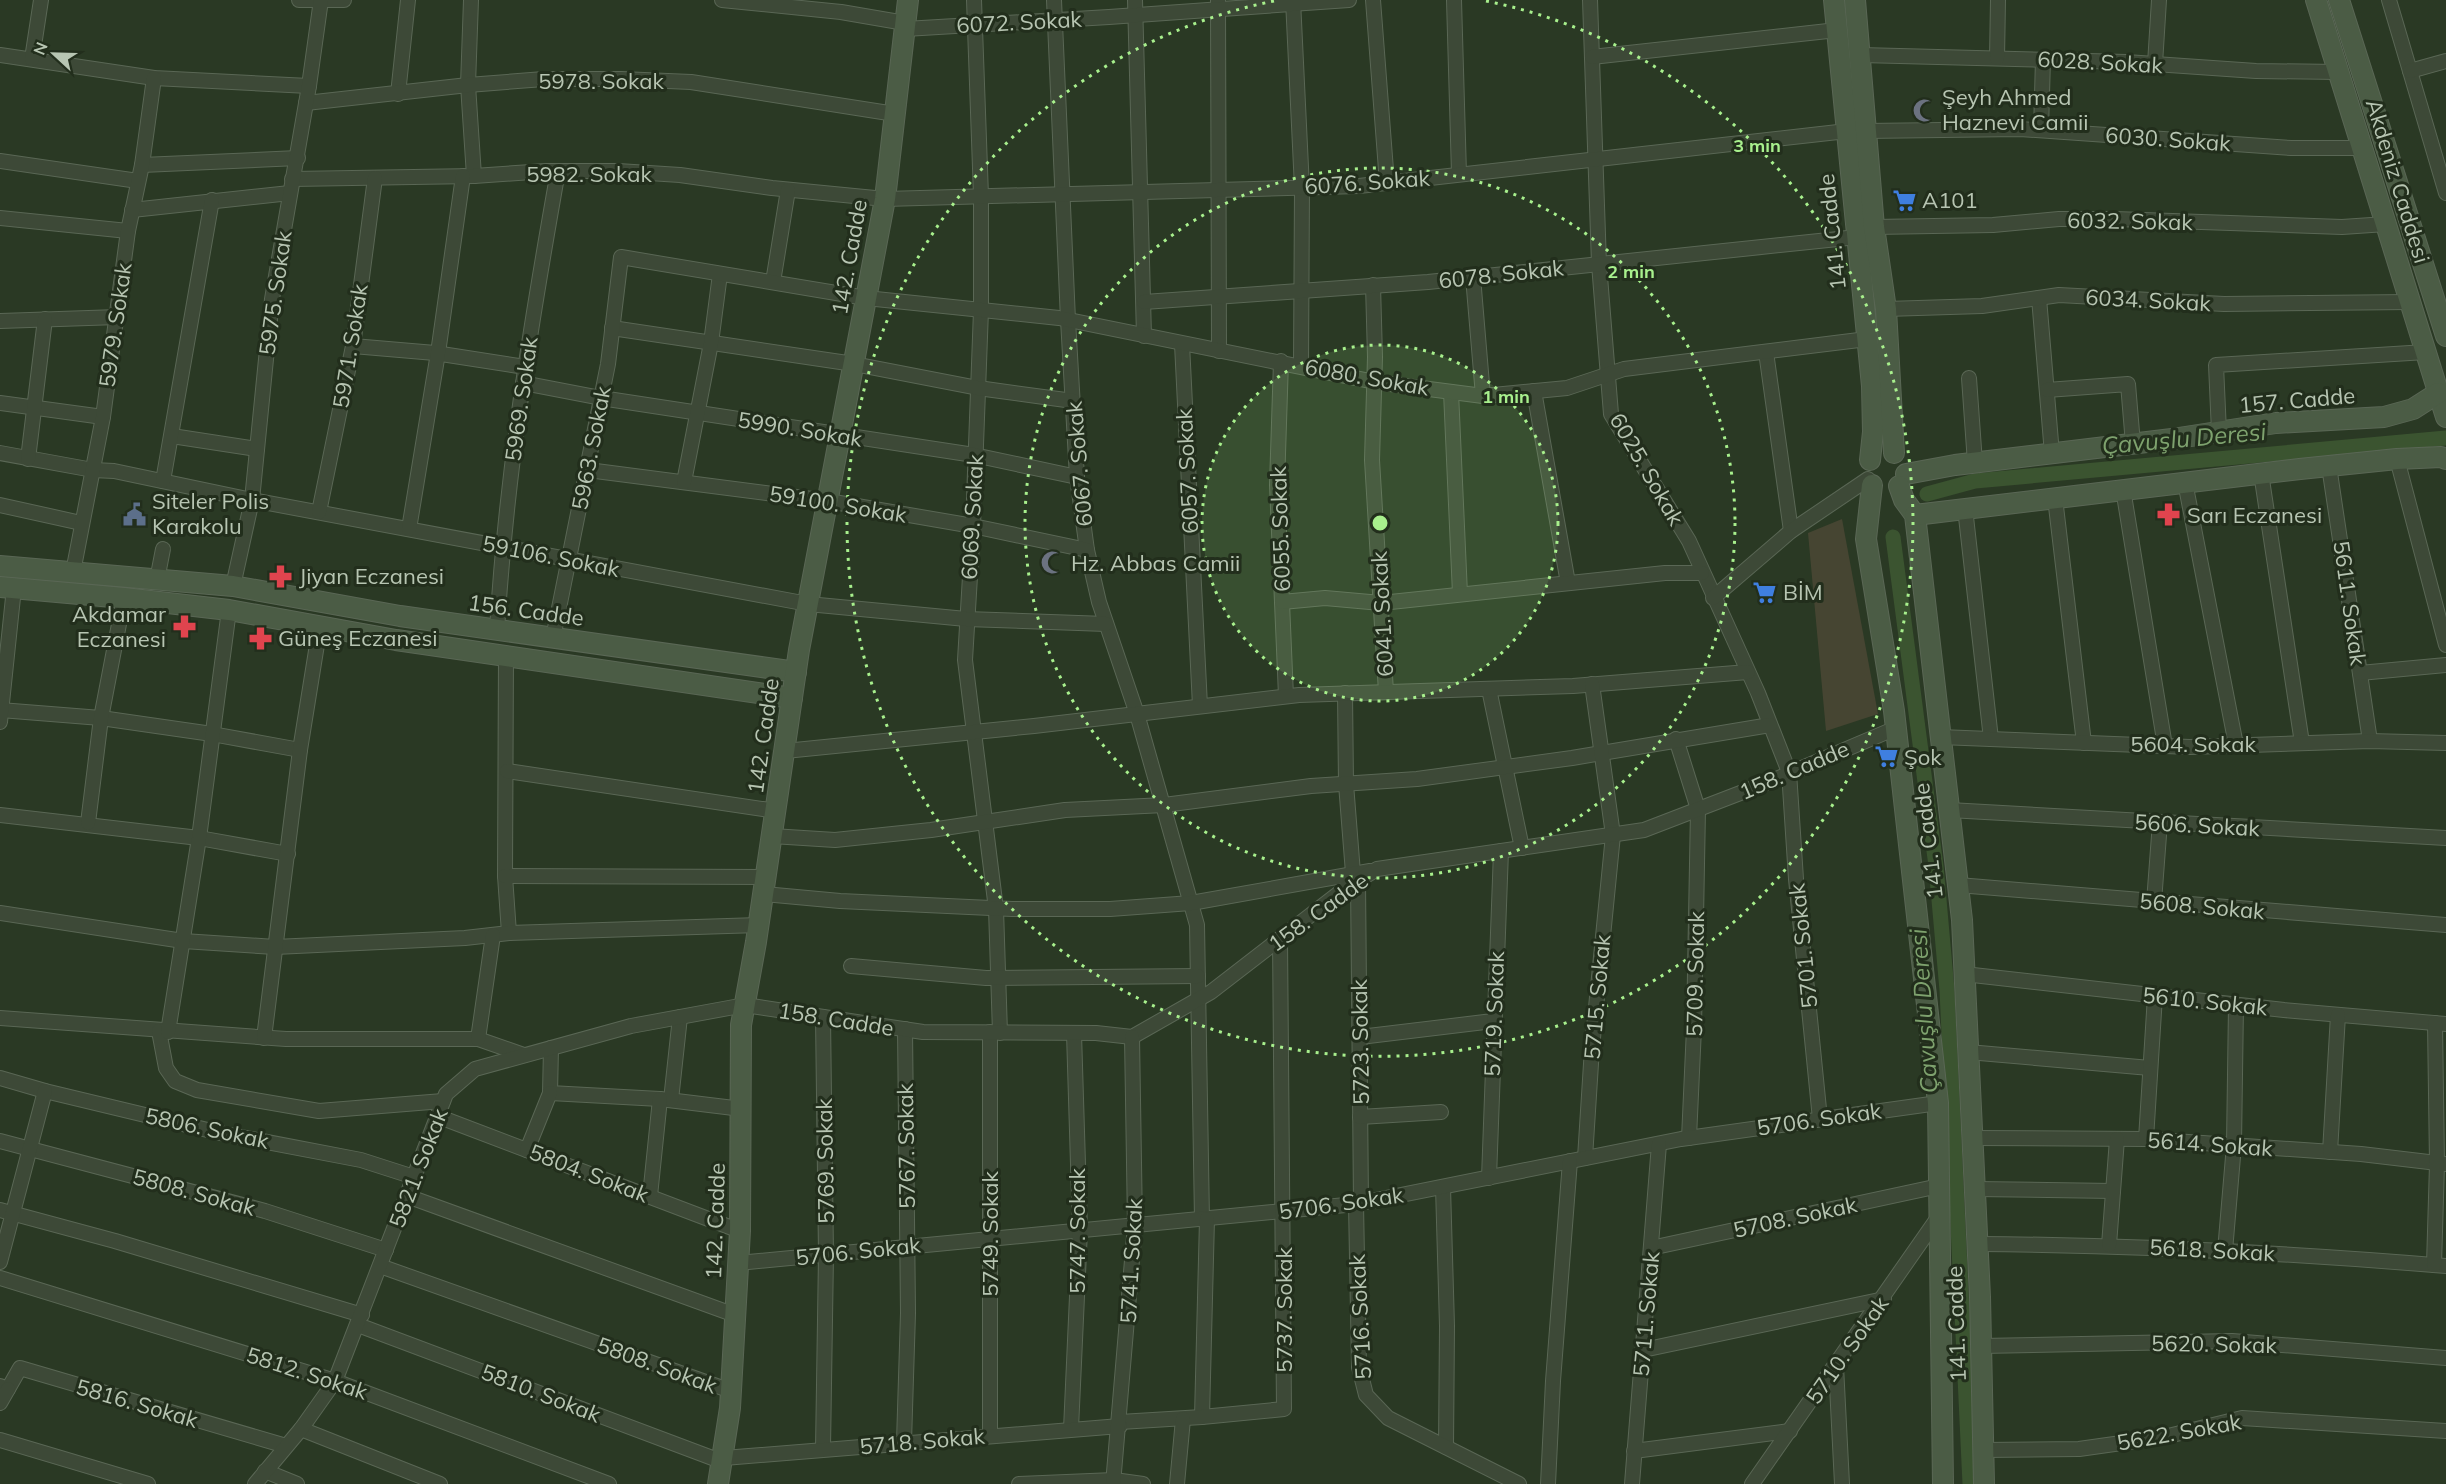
<svg xmlns="http://www.w3.org/2000/svg" width="2446" height="1484" viewBox="0 0 2446 1484" font-family="Mulish,sans-serif">
<style>
.green{fill:#464532}
.lines{fill:none;stroke-linecap:round;stroke-linejoin:round}
.canal{stroke:#3b5430;stroke-width:15}
.street-casing{stroke:#5a6755;stroke-width:16}
.secondary-casing{stroke:#5a6755;stroke-width:22}
.street{stroke:#3d4937;stroke-width:14}
.secondary{stroke:#4b5c45;stroke-width:20}
.ring{fill:none;stroke:#a8f08d;stroke-width:3;stroke-dasharray:3 6}
.labels{text-anchor:middle;stroke-width:6;stroke-linejoin:round;paint-order:stroke}
.street-label{font-size:22px;fill:#b7c5b2;stroke:#222e1c}
.poi-label{font-size:22px;fill:#b7c5b2;stroke:#222e1c;text-anchor:start}
.water-label{font-size:24px;font-style:italic;fill:#7ea26e;stroke:#222e1c}
.centre{fill:#a8f08d;stroke:#222e1c;stroke-width:3}
.ring-label{font-size:18px;text-anchor:middle;font-weight:bold;fill:#a8f08d;stroke:#222e1c;stroke-width:6;stroke-linejoin:round;paint-order:stroke}
</style>
<rect width="100%" height="100%" fill="#2a3924"/>
<polygon class="green" points="1842,519 1878,714 1826,731 1808,533"/>
<g class="lines">
<g class="canal">
<polyline points="1927,494 1975,481 2446,438"/>
<polyline points="1893,537 1936,866 1947,990 1970,1484"/>
</g>
<defs>
<g id="street">
<polyline points="299,0 344,0"/>
<polyline points="471,0 468,85 474,176"/>
<polyline points="722,0 841,12 905,23"/>
<polyline points="974,0 981,196 981,310 973,526 965,660 996,909 1000,1033"/>
<polyline points="1054,0 1068,320 1077,477 1087,550 1099,602 1137,714 1197,925 1202,1219"/>
<polyline points="1135,0 1144,336"/>
<polyline points="1218,0 1219,351"/>
<polyline points="1293,0 1302,188 1301,366"/>
<polyline points="1373,0 1387,183"/>
<polyline points="1454,0 1459,174"/>
<polyline points="1590,0 1599,264 1611,414 1689,541 1758,693 1789,772 1796,879 1820,1119"/>
<polyline points="2389,0 2446,193"/>
<polyline points="905,29 1109,17 1349,0"/>
<polyline points="0,55 154,78 309,86"/>
<polyline points="1861,55 2126,62 2256,71 2338,72"/>
<polyline points="1592,57 1837,30"/>
<polyline points="1997,58 1998,0"/>
<polyline points="32,59 41,0"/>
<polyline points="2155,64 2159,0"/>
<polyline points="2410,71 2446,61"/>
<polyline points="398,94 408,0"/>
<polyline points="306,103 468,85 544,79 621,79 691,82 895,114"/>
<polyline points="2041,130 2043,59"/>
<polyline points="1865,131 2020,129 2291,148 2362,148"/>
<polyline points="0,161 138,181"/>
<polyline points="142,165 298,158"/>
<polyline points="292,179 474,176 546,171 618,171 680,175 772,188 885,199 1359,186 1847,131"/>
<polyline points="132,210 290,193"/>
<polyline points="0,218 128,231"/>
<polyline points="1874,227 1993,225 2059,219 2115,219 2342,227 2386,224"/>
<polyline points="1473,277 1483,396"/>
<polyline points="773,282 788,190"/>
<polyline points="1373,285 1375,357 1372,460 1386,692"/>
<polyline points="2039,298 2052,454"/>
<polyline points="1144,302 1428,282 1857,237"/>
<polyline points="1886,309 1982,306 2059,295 2224,304 2410,302"/>
<polyline points="0,321 118,317"/>
<polyline points="612,328 854,364 978,388 1073,401"/>
<polyline points="1182,344 1200,706"/>
<polyline points="353,346 435,353 525,367"/>
<polyline points="1766,352 1791,531"/>
<polyline points="1281,361 1277,485 1286,696"/>
<polyline points="1969,378 1975,463"/>
<polyline points="523,383 601,398 974,455 1077,477"/>
<polyline points="2047,390 2128,384 2133,444"/>
<polyline points="1534,391 1568,583"/>
<polyline points="1451,392 1460,594"/>
<polyline points="0,403 103,417"/>
<polyline points="2219,432 2216,365 2426,352"/>
<polyline points="172,436 257,449"/>
<polyline points="0,453 93,470 114,471 252,500 808,604 966,619 1106,624"/>
<polyline points="28,459 45,319"/>
<polyline points="2397,459 2446,645"/>
<polyline points="2329,466 2370,741"/>
<polyline points="588,470 828,501 973,526 1087,550"/>
<polyline points="2261,473 2302,743"/>
<polyline points="163,481 212,200"/>
<polyline points="684,482 711,343 720,274"/>
<polyline points="2185,482 2236,745"/>
<polyline points="2123,489 2165,746"/>
<polyline points="2055,498 2084,743"/>
<polyline points="0,505 81,523"/>
<polyline points="1965,508 1991,739"/>
<polyline points="319,512 353,346 375,178"/>
<polyline points="409,529 438,353 463,176"/>
<polyline points="73,572 103,417 128,231 142,165 154,78"/>
<polyline points="157,580 163,549"/>
<polyline points="233,586 252,500 272,299 309,86 321,0"/>
<polyline points="1713,598 1791,531 1868,479"/>
<polyline points="1282,602 1325,598 1381,603 1665,573 1702,573"/>
<path d="M497,630C506,475 531,323 558,171"/>
<polyline points="553,638 608,364 621,257 866,298 1059,318 1375,382 1483,396 1567,388 1624,369 1867,339"/>
<polyline points="506,656 505,876 509,933"/>
<polyline points="2360,673 2446,665"/>
<polyline points="1489,689 1522,848"/>
<polyline points="1345,693 1346,784 1353,873"/>
<polyline points="0,710 101,718 212,734 300,750"/>
<polyline points="0,722 14,588"/>
<polyline points="1940,737 2190,747 2370,741 2446,743"/>
<polyline points="1676,739 1698,809 1694,1028 1689,1138"/>
<polyline points="785,751 1034,726 1299,695 1573,686 1748,672"/>
<polyline points="507,771 776,811"/>
<polyline points="1949,810 2446,838"/>
<polyline points="0,815 199,838 288,854"/>
<polyline points="88,823 101,718 124,598"/>
<polyline points="772,836 835,840 931,830 1065,810 1164,805 1311,786 1417,779 1572,758 1770,725"/>
<polyline points="505,876 766,877"/>
<polyline points="1358,881 1361,1203"/>
<polyline points="1958,885 2446,925"/>
<polyline points="764,894 840,901 1012,909 1110,909 1191,903 1370,871"/>
<polyline points="2154,902 2160,822"/>
<polyline points="0,913 183,941 275,947 465,938 509,933 759,925"/>
<polyline points="851,966 986,978 1198,976"/>
<polyline points="1964,974 2284,1010 2446,1024"/>
<polyline points="0,1018 286,1039 478,1039 524,1055"/>
<polyline points="159,1031 166,1068 175,1081 197,1090 319,1111 443,1101"/>
<polyline points="168,1032 199,838 229,610"/>
<polyline points="990,1032 990,1435"/>
<polyline points="1360,1037 1493,1021"/>
<polyline points="264,1038 300,750 320,626"/>
<polyline points="478,1039 493,935"/>
<polyline points="551,1048 550,1093 660,1099 742,1109"/>
<polyline points="1968,1052 2150,1068"/>
<polyline points="0,1078 45,1091 220,1133 361,1160 414,1177"/>
<polyline points="671,1100 680,1017"/>
<polyline points="437,1116 740,1231"/>
<polyline points="1360,1117 1441,1112"/>
<polyline points="1972,1138 2146,1139 2361,1154 2446,1164"/>
<polyline points="2146,1139 2155,996"/>
<polyline points="0,1141 265,1211 386,1250"/>
<polyline points="527,1150 550,1093"/>
<polyline points="2330,1152 2338,1015"/>
<polyline points="1585,1158 1592,1048 1613,835 1592,684"/>
<polyline points="1489,1178 1501,851"/>
<polyline points="1443,1187 1447,1326 1446,1447"/>
<polyline points="1975,1189 2113,1191"/>
<polyline points="407,1196 735,1315"/>
<polyline points="650,1196 660,1099"/>
<polyline points="1356,1204 1359,1367 1366,1395 1388,1418 1519,1484"/>
<polyline points="0,1210 115,1241 362,1315"/>
<path d="M1978,1244C2134,1245 2290,1253 2446,1266"/>
<polyline points="2109,1245 2117,1139"/>
<polyline points="1651,1248 1939,1186"/>
<polyline points="2225,1251 2234,1145 2236,1005"/>
<polyline points="0,1262 45,1091"/>
<polyline points="738,1263 1356,1204 1681,1139 1938,1103"/>
<polyline points="2434,1265 2437,1164 2435,1023"/>
<polyline points="380,1266 731,1391"/>
<polyline points="0,1278 335,1381 609,1484"/>
<polyline points="358,1325 723,1462"/>
<polyline points="1981,1346 2232,1341 2446,1358"/>
<polyline points="1643,1350 1884,1299"/>
<polyline points="1836,1366 1842,1484"/>
<polyline points="0,1386 8,1389 20,1368 286,1446"/>
<polyline points="0,1403 8,1389"/>
<polyline points="1202,1417 1207,1219"/>
<polyline points="1120,1422 1202,1417 1284,1409 1280,939"/>
<polyline points="301,1429 440,1484"/>
<polyline points="1071,1429 1080,1230 1074,1033"/>
<polyline points="0,1440 148,1484"/>
<polyline points="904,1442 908,1313 905,1029"/>
<polyline points="823,1449 826,1255 823,1017"/>
<polyline points="1983,1450 2079,1449 2164,1437 2242,1418 2446,1431"/>
<polyline points="1634,1451 1790,1431"/>
<polyline points="724,1458 1120,1426"/>
<polyline points="265,1471 297,1484"/>
<polyline points="255,1484 301,1429 335,1381 446,1094 475,1069 631,1026 745,1005 923,1032 1096,1033 1132,1037 1211,992 1343,890 1377,869 1644,830 1769,782 1896,728"/>
<polyline points="1019,1484 1114,1480 1143,1484"/>
<polyline points="1113,1484 1135,1225 1132,1037"/>
<polyline points="1177,1484 1183,1419"/>
<polyline points="1548,1484 1553,1381 1570,1161"/>
<polyline points="1632,1484 1659,1144"/>
<polyline points="1752,1484 1939,1216"/>
</g>
<g id="secondary">
<polyline points="1834,0 1872,386 1873,432 1870,460"/>
<polyline points="1855,0 1874,227 1886,309 1894,453"/>
<polyline points="2316,0 2446,417"/>
<polyline points="2339,0 2446,336"/>
<polyline points="1906,474 1955,465 2172,439 2276,423 2384,417 2413,409 2438,393"/>
<polyline points="1872,485 1866,539 1894,711 1938,1103 1943,1484"/>
<polyline points="1899,486 1904,500 1915,515 1962,920 1980,1297 1984,1484"/>
<polyline points="1915,515 2300,469 2397,459 2441,457 2446,459"/>
<polyline points="0,566 233,586 400,616 796,672"/>
<polyline points="0,587 124,598 229,610 396,640 792,698"/>
<polyline points="718,1484 730,1408 740,1231 741,1025 756,942 799,650 885,199 908,0"/>
</g>
</defs>
<use href="#street" class="street-casing"/>
<use href="#secondary" class="secondary-casing"/>
<use href="#street" class="street"/>
<use href="#secondary" class="secondary"/>
</g>
<circle cx="1380" cy="523" r="178" fill="#a8f08d" fill-opacity=".12"/>
<g class="ring">
<circle cx="1380" cy="523" r="178"/>
<circle cx="1380" cy="523" r="355"/>
<path d="M1486 1A533 533 0 1 1 1274 1"/>
</g>
<defs>
<symbol id="mosque-bare" viewBox="-9 -9 18 18"><path d="M3.5-4.9A6 6 0 1 0 3.5 4.9A5 5 0 1 1 3.5-4.9Z" fill="#6b7280" stroke="#222e1c" stroke-width="2.5" paint-order="stroke"/></symbol>
<symbol id="supermarket-bare" viewBox="-9 -9 18 18"><path d="M-6-5.5h2.5l.6 2H6L4.5 2H-2.5L-4.4-4H-6ZM-1.5 3.2a1.3 1.3 0 1 0 .1 0ZM3 3.2a1.3 1.3 0 1 0 .1 0Z" fill="#3f7fe0" stroke="#222e1c" stroke-width="2.5" paint-order="stroke"/></symbol>
<symbol id="civic-bare" viewBox="-9 -9 18 18"><path d="M-.6-6.5H3V-4.5H.6V-3L4-1V1h2V6H-6V1h2V-1L-.6-3ZM-1.2 2.5V6h2.4V2.5Z" fill="#5c6f8a" stroke="#222e1c" stroke-width="2.5" paint-order="stroke"/></symbol>
<symbol id="pharmacy-bare" viewBox="-9 -9 18 18"><path d="M-2-6h4v4h4v4h-4v4h-4v-4h-4v-4h4Z" fill="#e0444e" stroke="#222e1c" stroke-width="2.5" paint-order="stroke"/></symbol>
</defs>
<g fill-rule="evenodd">
<use href="#mosque-bare" x="1908" y="94" width="33" height="33"/>
<use href="#supermarket-bare" x="1888" y="184" width="33" height="33"/>
<use href="#civic-bare" x="118" y="498" width="33" height="33"/>
<use href="#pharmacy-bare" x="2152" y="498" width="33" height="33"/>
<use href="#mosque-bare" x="1036" y="546" width="33" height="33"/>
<use href="#pharmacy-bare" x="264" y="560" width="33" height="33"/>
<use href="#supermarket-bare" x="1748" y="576" width="33" height="33"/>
<use href="#pharmacy-bare" x="168" y="610" width="33" height="33"/>
<use href="#pharmacy-bare" x="244" y="622" width="33" height="33"/>
<use href="#supermarket-bare" x="1870" y="740" width="33" height="33"/>
</g>
<g class="labels">
<g class="street-label">
<text transform="translate(1019 22) rotate(-3)" y="8">6072. Sokak</text>
<text transform="translate(2100 62) rotate(3)" y="8">6028. Sokak</text>
<text x="601" y="89">5978. Sokak</text>
<text transform="translate(2168 139) rotate(4)" y="8">6030. Sokak</text>
<text x="589" y="182">5982. Sokak</text>
<text transform="translate(2398 181) rotate(73)" y="8">Akdeniz Caddesi</text>
<text transform="translate(1367 182) rotate(-4)" y="8">6076. Sokak</text>
<text transform="translate(2130 221) rotate(1)" y="8">6032. Sokak</text>
<text transform="translate(1832 232) rotate(-96)" y="8">141. Cadde</text>
<text transform="translate(849 257) rotate(-80)" y="8">142. Cadde</text>
<text transform="translate(1501 274) rotate(-6)" y="8">6078. Sokak</text>
<text transform="translate(275 293) rotate(-82)" y="8">5975. Sokak</text>
<text transform="translate(2148 300) rotate(3)" y="8">6034. Sokak</text>
<text transform="translate(115 325) rotate(-82)" y="8">5979. Sokak</text>
<text transform="translate(350 346) rotate(-81)" y="8">5971. Sokak</text>
<text transform="translate(1367 377) rotate(10)" y="8">6080. Sokak</text>
<text transform="translate(521 399) rotate(-82)" y="8">5969. Sokak</text>
<text transform="translate(2297 400) rotate(-5)" y="8">157. Cadde</text>
<text transform="translate(800 429) rotate(9)" y="8">5990. Sokak</text>
<text transform="translate(591 448) rotate(-79)" y="8">5963. Sokak</text>
<text transform="translate(1079 464) rotate(-95)" y="8">6067. Sokak</text>
<text transform="translate(1647 469) rotate(60)" y="8">6025. Sokak</text>
<text transform="translate(1187 471) rotate(-93)" y="8">6057. Sokak</text>
<text transform="translate(838 504) rotate(9)" y="8">59100. Sokak</text>
<text transform="translate(972 517) rotate(-87)" y="8">6069. Sokak</text>
<text transform="translate(1280 529) rotate(-92)" y="8">6055. Sokak</text>
<text transform="translate(551 556) rotate(11)" y="8">59106. Sokak</text>
<text transform="translate(2350 603) rotate(82)" y="8">5611. Sokak</text>
<text transform="translate(526 610) rotate(8)" y="8">156. Cadde</text>
<text transform="translate(1382 614) rotate(-93)" y="8">6041. Sokak</text>
<text transform="translate(763 736) rotate(-82)" y="8">142. Cadde</text>
<text x="2193" y="752">5604. Sokak</text>
<text transform="translate(1794 770) rotate(-23)" y="8">158. Cadde</text>
<text transform="translate(2197 825) rotate(3)" y="8">5606. Sokak</text>
<text transform="translate(1928 841) rotate(-97)" y="8">141. Cadde</text>
<text transform="translate(2202 906) rotate(5)" y="8">5608. Sokak</text>
<text transform="translate(1318 912) rotate(-36)" y="8">158. Cadde</text>
<text transform="translate(1803 946) rotate(-96)" y="8">5701. Sokak</text>
<text transform="translate(1695 974) rotate(-89)" y="8">5709. Sokak</text>
<text transform="translate(1597 997) rotate(-85)" y="8">5715. Sokak</text>
<text transform="translate(2205 1001) rotate(6)" y="8">5610. Sokak</text>
<text transform="translate(1494 1014) rotate(-88)" y="8">5719. Sokak</text>
<text transform="translate(836 1019) rotate(9)" y="8">158. Cadde</text>
<text transform="translate(1360 1042) rotate(-91)" y="8">5723. Sokak</text>
<text transform="translate(1819 1119) rotate(-8)" y="8">5706. Sokak</text>
<text transform="translate(207 1128) rotate(12)" y="8">5806. Sokak</text>
<text transform="translate(2210 1144) rotate(4)" y="8">5614. Sokak</text>
<text transform="translate(906 1146) rotate(-91)" y="8">5767. Sokak</text>
<text transform="translate(825 1161) rotate(-91)" y="8">5769. Sokak</text>
<text transform="translate(418 1168) rotate(-69)" y="8">5821. Sokak</text>
<text transform="translate(589 1173) rotate(21)" y="8">5804. Sokak</text>
<text transform="translate(194 1192) rotate(15)" y="8">5808. Sokak</text>
<text transform="translate(1341 1203) rotate(-8)" y="8">5706. Sokak</text>
<text transform="translate(1795 1217) rotate(-12)" y="8">5708. Sokak</text>
<text transform="translate(715 1221) rotate(-88)" y="8">142. Cadde</text>
<text transform="translate(1077 1231) rotate(-90)" y="8">5747. Sokak</text>
<text transform="translate(990 1234) rotate(-90)" y="8">5749. Sokak</text>
<text transform="translate(2212 1250) rotate(3)" y="8">5618. Sokak</text>
<text transform="translate(858 1251) rotate(-6)" y="8">5706. Sokak</text>
<text transform="translate(1131 1261) rotate(-87)" y="8">5741. Sokak</text>
<text transform="translate(1284 1310) rotate(-90)" y="8">5737. Sokak</text>
<text transform="translate(1646 1314) rotate(-85)" y="8">5711. Sokak</text>
<text transform="translate(1360 1317) rotate(-93)" y="8">5716. Sokak</text>
<text transform="translate(1956 1324) rotate(-92)" y="8">141. Cadde</text>
<text transform="translate(2214 1344) rotate(1)" y="8">5620. Sokak</text>
<text transform="translate(1847 1350) rotate(-55)" y="8">5710. Sokak</text>
<text transform="translate(657 1365) rotate(20)" y="8">5808. Sokak</text>
<text transform="translate(307 1373) rotate(18)" y="8">5812. Sokak</text>
<text transform="translate(541 1393) rotate(21)" y="8">5810. Sokak</text>
<text transform="translate(137 1403) rotate(16)" y="8">5816. Sokak</text>
<text transform="translate(2179 1432) rotate(-10)" y="8">5622. Sokak</text>
<text transform="translate(922 1441) rotate(-5)" y="8">5718. Sokak</text>
</g>
<g class="poi-label">
<text x="1942" y="105">Şeyh Ahmed<tspan x="1942" dy="25">Haznevi Camii</tspan></text>
<text x="1922" y="208">A101</text>
<text x="152" y="509">Siteler Polis<tspan x="152" dy="25">Karakolu</tspan></text>
<text x="2187" y="523">Sarı Eczanesi</text>
<text x="1071" y="571">Hz. Abbas Camii</text>
<text x="299" y="584">Jiyan Eczanesi</text>
<text x="1783" y="600">BİM</text>
<text x="166" y="622" text-anchor="end">Akdamar<tspan x="166" dy="25">Eczanesi</tspan></text>
<text x="278" y="646">Güneş Eczanesi</text>
<text x="1904" y="765">Şok</text>
</g>
<g class="water-label">
<text transform="translate(2184 439) rotate(-5)" y="8">Çavuşlu Deresi</text>
<text transform="translate(1924 1011) rotate(-94)" y="8">Çavuşlu Deresi</text>
</g>
</g>
<circle cx="1380" cy="523" r="9" class="centre"/>
<g class="ring-label">
<text x="1757" y="152">3 min</text>
<text x="1631" y="278">2 min</text>
<text x="1506" y="403">1 min</text>
</g>
<g transform="translate(54 54) rotate(292)" stroke="#222e1c" stroke-width="4.5" paint-order="stroke">
<path d="M0-4.5L10 22L0 15L-10 22Z" fill="#b7c5b2"/>
<text y="-9" font-size="16" font-weight="bold" text-anchor="middle" fill="#b7c5b2">N</text>
</g>
</svg>
